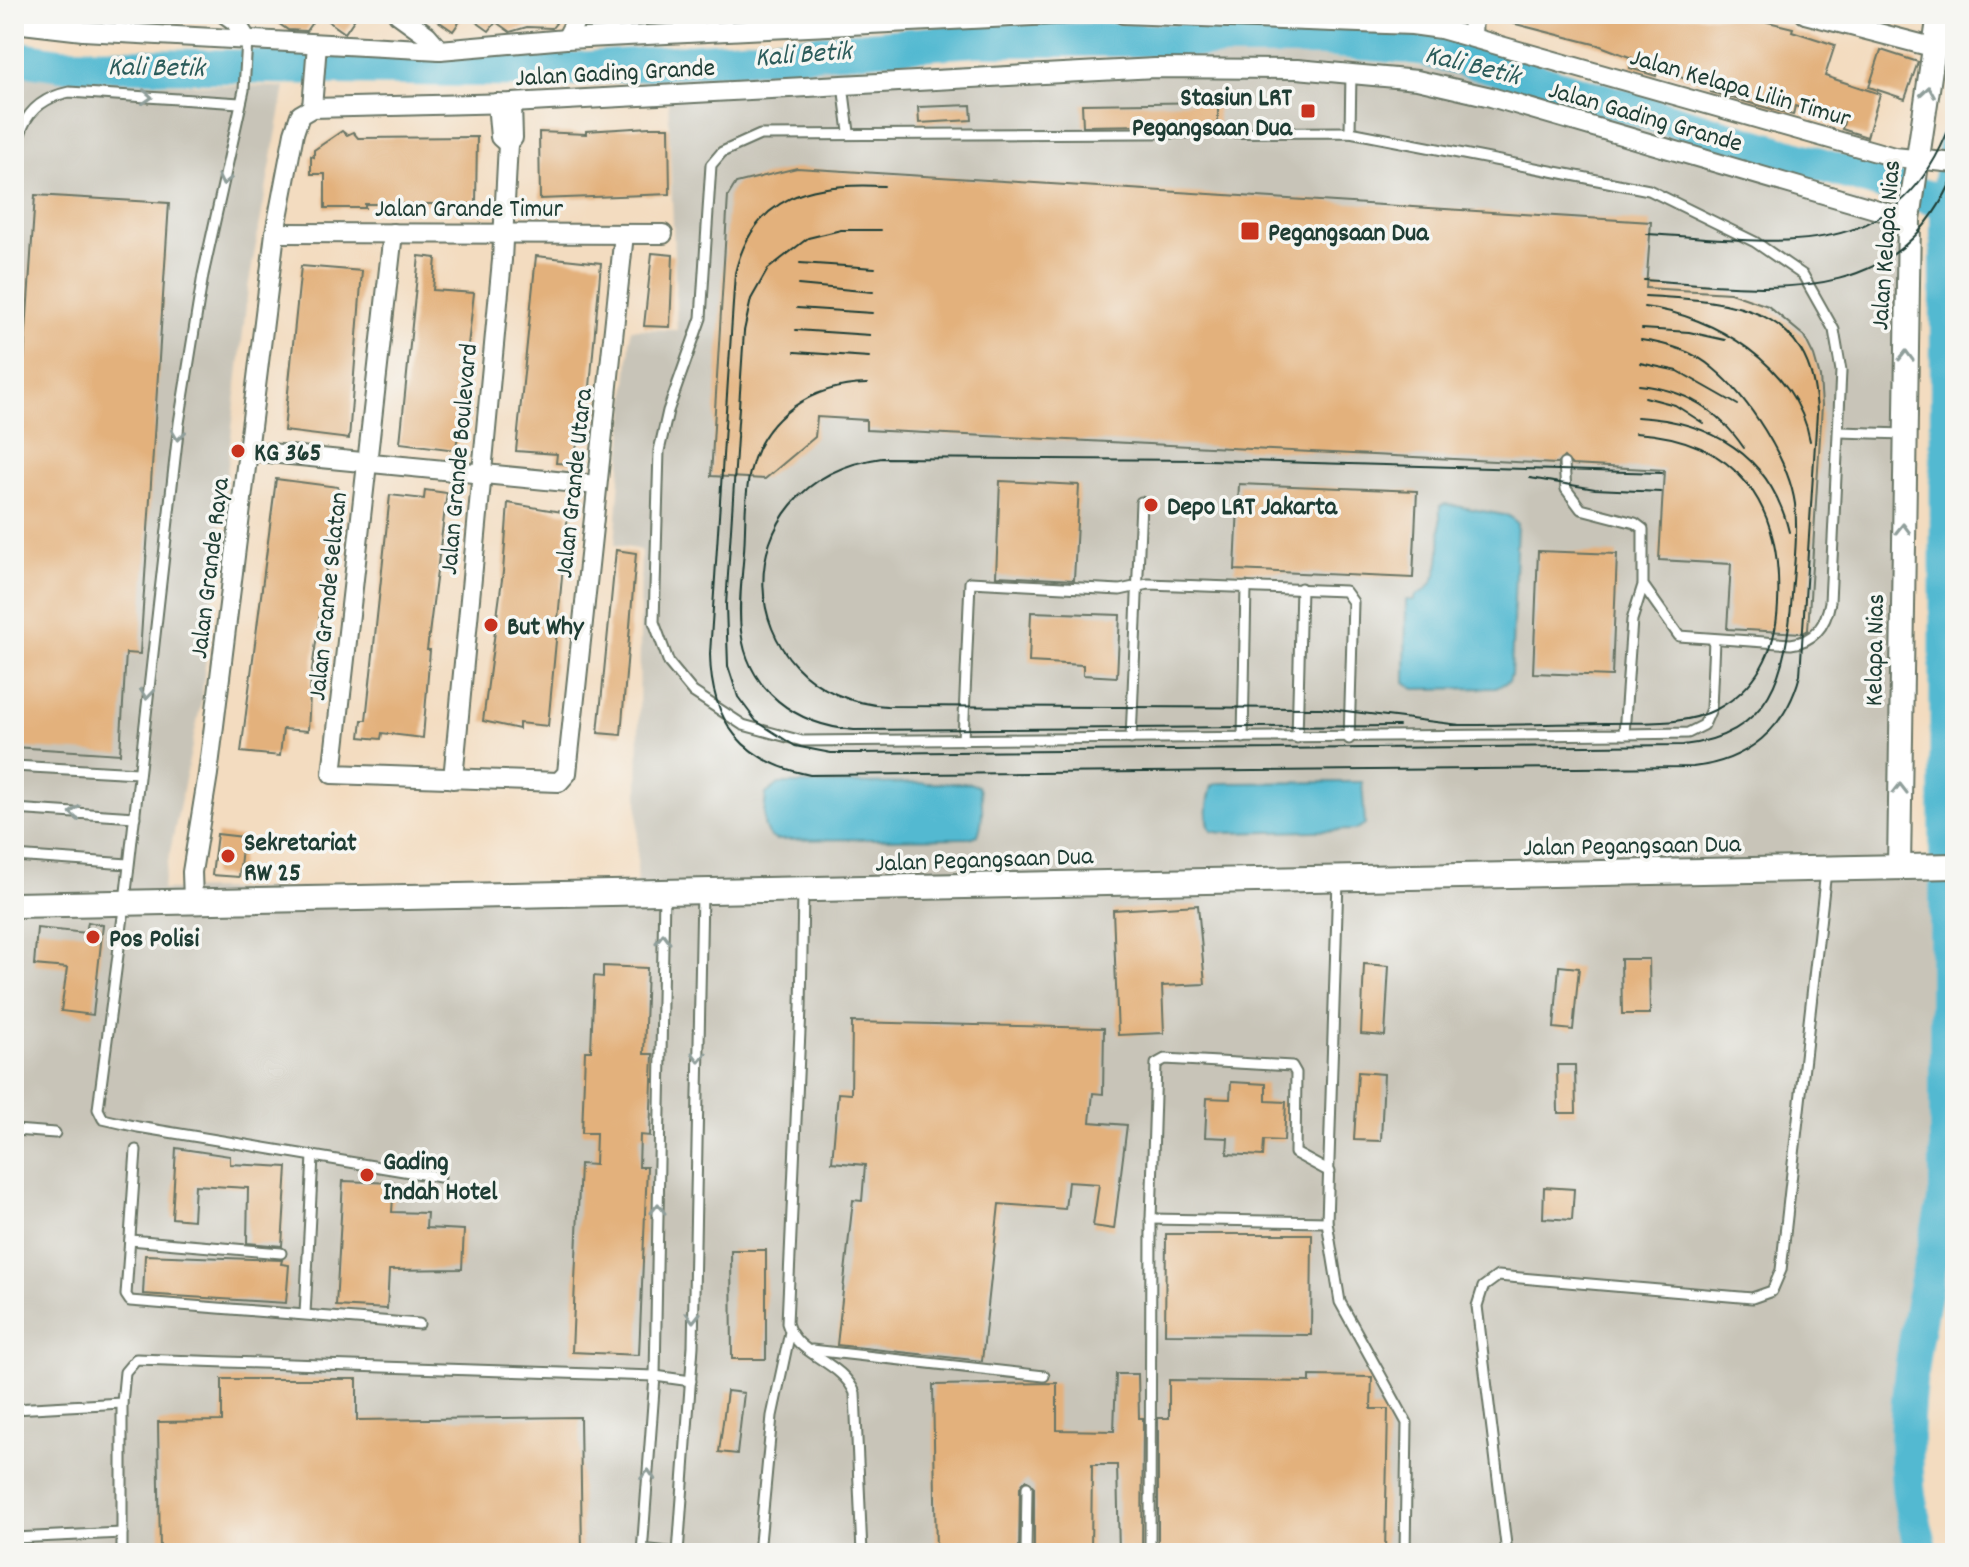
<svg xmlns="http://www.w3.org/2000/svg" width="1969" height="1567" viewBox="0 0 1969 1567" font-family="Dekko,sans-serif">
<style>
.industrial{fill:#c8c4b8}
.green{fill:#78c787;stroke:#4c825e;stroke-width:2}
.water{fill:#53b9d1;stroke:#397b82;stroke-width:2}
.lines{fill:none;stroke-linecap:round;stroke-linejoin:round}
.river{stroke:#53b9d1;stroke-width:34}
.building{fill:#e3b17b}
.service-casing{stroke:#697565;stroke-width:13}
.minor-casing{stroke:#697565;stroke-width:22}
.tertiary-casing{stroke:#697565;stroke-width:26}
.secondary-casing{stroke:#697565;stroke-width:28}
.service{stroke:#fff;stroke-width:9}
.minor{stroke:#fff;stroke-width:18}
.tertiary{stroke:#fff;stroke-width:22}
.secondary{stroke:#fff;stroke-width:24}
.tram{stroke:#1f3d34;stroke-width:2}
.oneway{stroke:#8f9e9a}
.poi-dot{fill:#c8321e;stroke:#f6f6f2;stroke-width:3}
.labels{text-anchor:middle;stroke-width:7;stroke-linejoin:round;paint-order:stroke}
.street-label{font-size:26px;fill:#1f3d34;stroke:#f6f6f2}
.poi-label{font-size:26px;font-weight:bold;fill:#1f3d34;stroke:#f6f6f2;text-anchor:start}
.water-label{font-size:28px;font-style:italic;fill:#2c5c5b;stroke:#f6f6f2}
</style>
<rect width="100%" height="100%" fill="#f6f6f2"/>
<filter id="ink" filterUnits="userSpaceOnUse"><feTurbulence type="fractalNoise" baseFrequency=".0125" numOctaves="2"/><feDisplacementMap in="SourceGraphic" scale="16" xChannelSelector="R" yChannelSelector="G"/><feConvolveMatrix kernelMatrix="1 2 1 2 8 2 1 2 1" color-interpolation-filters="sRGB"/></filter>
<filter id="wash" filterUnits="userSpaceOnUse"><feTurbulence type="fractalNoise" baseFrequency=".006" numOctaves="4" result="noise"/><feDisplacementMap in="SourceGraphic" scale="32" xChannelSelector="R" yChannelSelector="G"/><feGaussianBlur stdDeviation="1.8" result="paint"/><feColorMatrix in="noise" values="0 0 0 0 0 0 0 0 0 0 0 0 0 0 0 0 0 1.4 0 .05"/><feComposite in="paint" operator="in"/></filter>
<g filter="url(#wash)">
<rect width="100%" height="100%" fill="#f3dcc0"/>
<polygon class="industrial" points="1288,54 1444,70 1542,95 1908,219 1897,864 1952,865 1948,521 1955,521 1955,1217 1927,1320 1915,1485 1929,1553 14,1553 14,70 70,81 285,87 248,288 201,703 162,890 637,884 641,550 615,545 631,329 677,330 667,72"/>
<polygon class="green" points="589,14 751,14 755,17 583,24"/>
<g class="water">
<path d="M1445,504L1509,516L1517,523L1511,674L1509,681L1496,688L1415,689L1405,682L1406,600H1415L1416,595C1448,584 1439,535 1440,506Z"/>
<path d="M1353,782H1362L1365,824L1355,830L1222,833L1211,831C1205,820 1208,798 1212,786L1218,783Z"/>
<path d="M969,783L978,786C984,799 983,822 978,835L970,838L776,840C758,833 765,811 766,794L779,784Z"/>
</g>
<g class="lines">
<g class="river">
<polyline points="14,57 60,64 549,71 975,40 1321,40 1417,48 1508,71 1947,203 1955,203"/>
<path d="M1922,1553C1917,1531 1910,1509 1908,1486C1899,1388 1925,1288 1946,1193L1947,203L1955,143"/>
</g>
</g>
<g id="blocks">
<g class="building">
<polygon points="265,14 318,14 306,31 288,30"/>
<polygon points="318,14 358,14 345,33"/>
<polygon points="428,14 542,14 556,23 552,28 527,27 510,32 496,22 489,31 465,14 453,31"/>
<polygon points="1493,14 1747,17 1793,28 1792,31 1835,45 1825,76 1880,94 1867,137 1842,129 1844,122 1795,106 1793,115 1711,92 1712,87 1657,70 1656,76 1630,68 1632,58 1598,45 1492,18"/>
<polygon points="1881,50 1918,62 1905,99 1869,87"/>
<polygon points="1218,102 1218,124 1083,126 1082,104"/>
<polygon points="971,105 972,120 919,123 918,107"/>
<polygon points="650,127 669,127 670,194 540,199 539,132 586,134 586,131"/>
<polygon points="342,131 347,135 353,132 358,138 477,137 476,204 365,204 365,208 325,208 325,174 311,174 311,156 314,157 314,150"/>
<polygon points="797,168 1651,222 1646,288 1730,293 1768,306 1804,336 1814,356 1820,377 1822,405 1808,630 1803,633 1727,629 1731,564 1659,560 1664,470 1572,465 1564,457 1557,464 866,430 866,420 817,417 815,437 765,479 711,476 728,196 736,183"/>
<polygon points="35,195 169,203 140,654 126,653 120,754 14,747 14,513"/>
<polygon points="652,253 673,255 670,327 644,326"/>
<polygon points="419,256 436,258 433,290 474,293 456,450 400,443"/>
<polygon points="536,256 601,263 586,432 578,431 575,464 556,463 557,454 516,451"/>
<polygon points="301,266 362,271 349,439 284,431"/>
<polygon points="276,479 338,487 311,677 308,731 283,729 280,756 241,752"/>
<polygon points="1000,481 1079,485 1074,580 996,576"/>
<polygon points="1239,484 1417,491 1413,578 1235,570"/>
<polygon points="425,490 447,493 427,650 430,650 423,738 382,733 381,739 360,737 362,720 366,720 390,495 424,499"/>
<polygon points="508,503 568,513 548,726 519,723 519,729 483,721 503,572"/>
<polygon points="616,550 636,553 621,735 598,733"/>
<polygon points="1538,551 1617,554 1612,676 1533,673"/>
<polygon points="1031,612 1120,615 1117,677 1083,675 1083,665 1029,662"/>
<polygon points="217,834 243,837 239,877 212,875"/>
<polygon points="1198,905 1205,984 1162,986 1164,1033 1118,1035 1113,910"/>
<polygon points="88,922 103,925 93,1015 61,1011 67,968 34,965 37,928 86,933"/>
<polygon points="1621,959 1649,959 1650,1014 1622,1014"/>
<polygon points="1364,964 1389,966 1385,1036 1361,1034"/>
<polygon points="603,966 647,968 644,1054 653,1054 650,1136 640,1135 639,1167 647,1167 639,1355 572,1352 580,1164 595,1165 596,1133 582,1133 585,1051 591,1051 594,976 603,977"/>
<polygon points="1559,966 1579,968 1573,1030 1554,1028"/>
<polygon points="852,1022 1104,1028 1103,1094 1093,1093 1090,1122 1127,1125 1114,1229 1093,1226 1099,1184 1068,1182 1065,1209 999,1204 982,1361 837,1345 853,1200 862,1201 865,1165 832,1162 838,1093 851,1094"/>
<polygon points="1557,1065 1575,1065 1576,1113 1558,1113"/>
<polygon points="1358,1072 1384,1074 1381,1141 1354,1140"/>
<polygon points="1231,1082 1266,1084 1266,1101 1286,1102 1284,1141 1264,1140 1263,1156 1227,1154 1228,1138 1205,1137 1207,1098 1230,1099"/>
<polygon points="176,1148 230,1156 230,1164 287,1167 282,1246 247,1243 248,1188 195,1185 193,1220 172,1218"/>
<polygon points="343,1181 394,1183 392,1212 427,1213 426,1228 464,1230 462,1269 389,1270 387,1309 336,1306"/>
<polygon points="1544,1187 1574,1189 1572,1220 1543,1218"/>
<polygon points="1166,1234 1312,1234 1311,1335 1165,1334"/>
<polygon points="731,1250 766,1250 766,1359 732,1359"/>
<polygon points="145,1255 282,1260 281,1264 289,1265 286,1303 143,1294"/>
<polygon points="1116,1374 1138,1374 1139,1418 1143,1418 1142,1553 1119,1553 1117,1465 1092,1465 1091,1553 1034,1553 1034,1487 1026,1480 1020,1487 1019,1553 936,1553 933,1385 1057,1383 1057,1430 1114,1431"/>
<polygon points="1310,1376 1372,1377 1371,1409 1388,1409 1385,1553 1158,1553 1158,1418 1169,1418 1169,1380 1310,1382"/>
<polygon points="222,1379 357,1379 357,1420 580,1417 582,1553 160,1553 158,1422 222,1421"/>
<polygon points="727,1391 744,1393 737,1454 719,1452"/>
</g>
</g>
</g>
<g filter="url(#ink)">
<use href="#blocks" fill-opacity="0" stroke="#697565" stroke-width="2"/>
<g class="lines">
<defs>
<g id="service">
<polyline points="247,40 244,90 203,275 179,423 125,901 98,1109 103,1119 138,1127 440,1177"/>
<polyline points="843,85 849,132"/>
<polyline points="1350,132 1351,72"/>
<path d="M14,204C17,154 9,105 69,92L240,103"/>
<polyline points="1840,432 1904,434"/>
<path d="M1564,464L1566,489L1581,509L1635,523L1643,529V585L1679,636L1791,644C1816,641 1826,624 1830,602L1841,371L1834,330L1803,275L1755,242L1649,190L1350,132L760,135L722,152L711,165L701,318L668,411L659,451L654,622L669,663L693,692L743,725L802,741L1624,734L1632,620L1643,585"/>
<polyline points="1624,734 1688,733 1704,725 1711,709 1714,640"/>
<polyline points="1243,738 1246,587"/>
<polyline points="1297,738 1301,588"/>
<polyline points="1131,739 1141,502"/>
<polyline points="963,740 970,582 1120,590 1148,584 1345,591 1353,602 1349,739"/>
<polyline points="14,766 138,773"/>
<polyline points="14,809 135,817"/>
<polyline points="14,856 128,864"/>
<polyline points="1338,880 1327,1222 1340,1302 1407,1423 1405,1553"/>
<path d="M803,892L801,1008L787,1323C796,1356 841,1360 855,1393L862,1553"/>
<polyline points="14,1130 55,1133"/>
<polyline points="136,1150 126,1295 130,1301 419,1324"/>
<polyline points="1151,1219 1327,1222"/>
<polyline points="130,1240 281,1253"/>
<polyline points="305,1314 313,1156"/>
<polyline points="812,1350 1044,1376"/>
<polyline points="14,1409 122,1403"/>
<polyline points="14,1538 122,1533"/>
<polyline points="642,1549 678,1553"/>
<polyline points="122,1553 122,1403 125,1372 136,1359 655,1376 691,1381"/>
<polyline points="642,1553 655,1376 664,893"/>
<polyline points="678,1553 693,1346 702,893"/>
<polyline points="759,1553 772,1416 790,1332"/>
<polyline points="1026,1553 1027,1487"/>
<polyline points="1150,1553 1151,1219 1156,1064 1165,1059 1292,1066 1296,1073 1295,1153 1330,1172"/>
<polyline points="1507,1553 1477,1306 1483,1287 1498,1276 1752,1298 1772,1291 1781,1270 1826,871"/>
</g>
<g id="minor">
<polyline points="225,14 235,21 247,40"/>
<polyline points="398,14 427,35 440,50"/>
<polyline points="1123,14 1412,25 1441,29 1894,157 1955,163"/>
<polyline points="1805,14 1936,48"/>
<polyline points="14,23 83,31 440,50 566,39 1074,14"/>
<polyline points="1472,37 1473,14"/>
<polyline points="566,39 579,14"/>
<polyline points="497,103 500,137 508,144"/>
<polyline points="312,108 317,44"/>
<polyline points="275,233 663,234"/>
<polyline points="393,233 332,774 559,782 567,773 624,234"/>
<polyline points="249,451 597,485"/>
<polyline points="453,779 502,260 508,144 513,138 512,103"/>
<polyline points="193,900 192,872 208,774 275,233 294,133 300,115 312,108 512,103 1155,68 1297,69 1417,80 1491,97 1909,219"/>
</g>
<polyline id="tertiary" points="1899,867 1909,219 1939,14"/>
<polyline id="secondary" points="14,905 1955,866"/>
</defs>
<use href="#service" class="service-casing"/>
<use href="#minor" class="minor-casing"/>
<use href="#tertiary" class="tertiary-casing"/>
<use href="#secondary" class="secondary-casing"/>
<use href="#service" class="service"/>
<use href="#minor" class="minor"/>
<use href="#tertiary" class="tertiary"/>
<use href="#secondary" class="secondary"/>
<g class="tram">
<path d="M884,186C813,182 754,194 735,273L710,654C711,723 743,762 810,775L1693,767C1747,761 1786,729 1800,675L1817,413C1813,304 1731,301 1645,296"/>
<path d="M881,230H841L808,238L768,269L751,299L744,331L726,605L728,666L738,697L756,721L795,746L831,753H857L1683,745C1772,735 1786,673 1792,595C1794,565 1798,534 1795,504C1789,460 1748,397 1714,369C1694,351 1668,344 1641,340"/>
<path d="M1647,234C1781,241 1902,271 1955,112"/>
<polyline points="800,263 875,268"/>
<path d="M1644,280C1767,288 1897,313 1955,173"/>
<polyline points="798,285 873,292"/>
<path d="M1644,307C1714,315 1797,366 1810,441"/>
<polyline points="797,308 872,313"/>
<polyline points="1642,329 1689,332 1725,340"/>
<polyline points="796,330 870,335"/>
<polyline points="795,352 869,357"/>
<polyline points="1640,363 1678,371 1738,405"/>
<path d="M867,384C812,385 763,416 750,472C744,497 746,525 744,551C742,577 738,605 741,631C748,691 796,725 854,730L1399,726"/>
<path d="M1639,385C1686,390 1717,409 1744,448"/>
<polyline points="1645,397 1675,405 1703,423"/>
<path d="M1637,417C1711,421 1771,455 1789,532"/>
<polyline points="1530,478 1595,489 1661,492"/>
<path d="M1451,725C1504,725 1556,724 1609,723C1645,722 1684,726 1717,709C1758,687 1776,649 1778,604C1783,505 1738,439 1635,433"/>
<path d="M1460,725L1321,708L887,706C727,695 719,480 882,458L1208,460L1662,473"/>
</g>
</g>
<defs><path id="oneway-chevron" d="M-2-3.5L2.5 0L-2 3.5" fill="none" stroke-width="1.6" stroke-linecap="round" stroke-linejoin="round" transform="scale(2)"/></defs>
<g class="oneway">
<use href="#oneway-chevron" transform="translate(1928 92) rotate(-81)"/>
<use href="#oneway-chevron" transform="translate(147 97) rotate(4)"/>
<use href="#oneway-chevron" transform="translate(224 180) rotate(102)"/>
<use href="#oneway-chevron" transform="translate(1906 356) rotate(-89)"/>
<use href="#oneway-chevron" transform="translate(178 435) rotate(97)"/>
<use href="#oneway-chevron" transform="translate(1903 529) rotate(-89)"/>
<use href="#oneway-chevron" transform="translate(147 694) rotate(96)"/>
<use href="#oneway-chevron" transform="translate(1900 789) rotate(-90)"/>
<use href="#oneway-chevron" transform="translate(75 813) rotate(-176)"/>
<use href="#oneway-chevron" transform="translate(663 939) rotate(-89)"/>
<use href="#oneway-chevron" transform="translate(699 1057) rotate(91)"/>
<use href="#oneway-chevron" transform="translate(658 1209) rotate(-89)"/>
<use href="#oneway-chevron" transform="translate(693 1317) rotate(91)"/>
<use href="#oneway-chevron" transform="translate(648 1475) rotate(-86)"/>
</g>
</g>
<g class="poi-dot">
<rect x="1300" y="103" width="16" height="16" rx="4"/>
<rect x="1240" y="221" width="20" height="20" rx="4"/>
<circle cx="238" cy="451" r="8"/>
<circle cx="1151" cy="505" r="8"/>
<circle cx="491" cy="625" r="8"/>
<circle cx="228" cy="856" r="8"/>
<circle cx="93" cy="937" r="8"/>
<circle cx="367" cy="1175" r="8"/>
</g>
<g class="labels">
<g class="street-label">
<text transform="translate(615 71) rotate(-3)" y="9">Jalan Gading Grande</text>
<text transform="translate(1741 86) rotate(16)" y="9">Jalan Kelapa Lilin Timur</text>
<text transform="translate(1646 115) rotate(16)" y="9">Jalan Gading Grande</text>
<text x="469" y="216">Jalan Grande Timur</text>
<text transform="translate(1884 245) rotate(-86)" y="9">Jalan Kelapa Nias</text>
<text transform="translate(457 459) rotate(-85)" y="9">Jalan Grande Boulevard</text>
<text transform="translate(572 483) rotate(-84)" y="9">Jalan Grande Utara</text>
<text transform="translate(208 568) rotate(-83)" y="9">Jalan Grande Raya</text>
<text transform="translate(326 596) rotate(-84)" y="9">Jalan Grande Selatan</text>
<text transform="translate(1873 650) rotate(-89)" y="9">Kelapa Nias</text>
<text transform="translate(1632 844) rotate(-1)" y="9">Jalan Pegangsaan Dua</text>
<text transform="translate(984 858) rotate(-2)" y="9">Jalan Pegangsaan Dua</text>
</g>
<g class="poi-label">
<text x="1292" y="105" text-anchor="end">Stasiun LRT<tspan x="1292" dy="30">Pegangsaan Dua</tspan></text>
<text x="1268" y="240">Pegangsaan Dua</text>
<text x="254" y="460">KG 365</text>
<text x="1167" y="514">Depo LRT Jakarta</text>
<text x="507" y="634">But Why</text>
<text x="244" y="850">Sekretariat<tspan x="244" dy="30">RW 25</tspan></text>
<text x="109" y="946">Pos Polisi</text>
<text x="383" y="1169">Gading<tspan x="383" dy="30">Indah Hotel</tspan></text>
</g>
<g class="water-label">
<text transform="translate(803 52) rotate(-4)" y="10">Kali Betik</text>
<text transform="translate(1473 63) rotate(14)" y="10">Kali Betik</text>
<text transform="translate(156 65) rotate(1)" y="10">Kali Betik</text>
</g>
</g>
<rect width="1969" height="1567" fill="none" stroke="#f6f6f2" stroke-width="48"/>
</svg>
